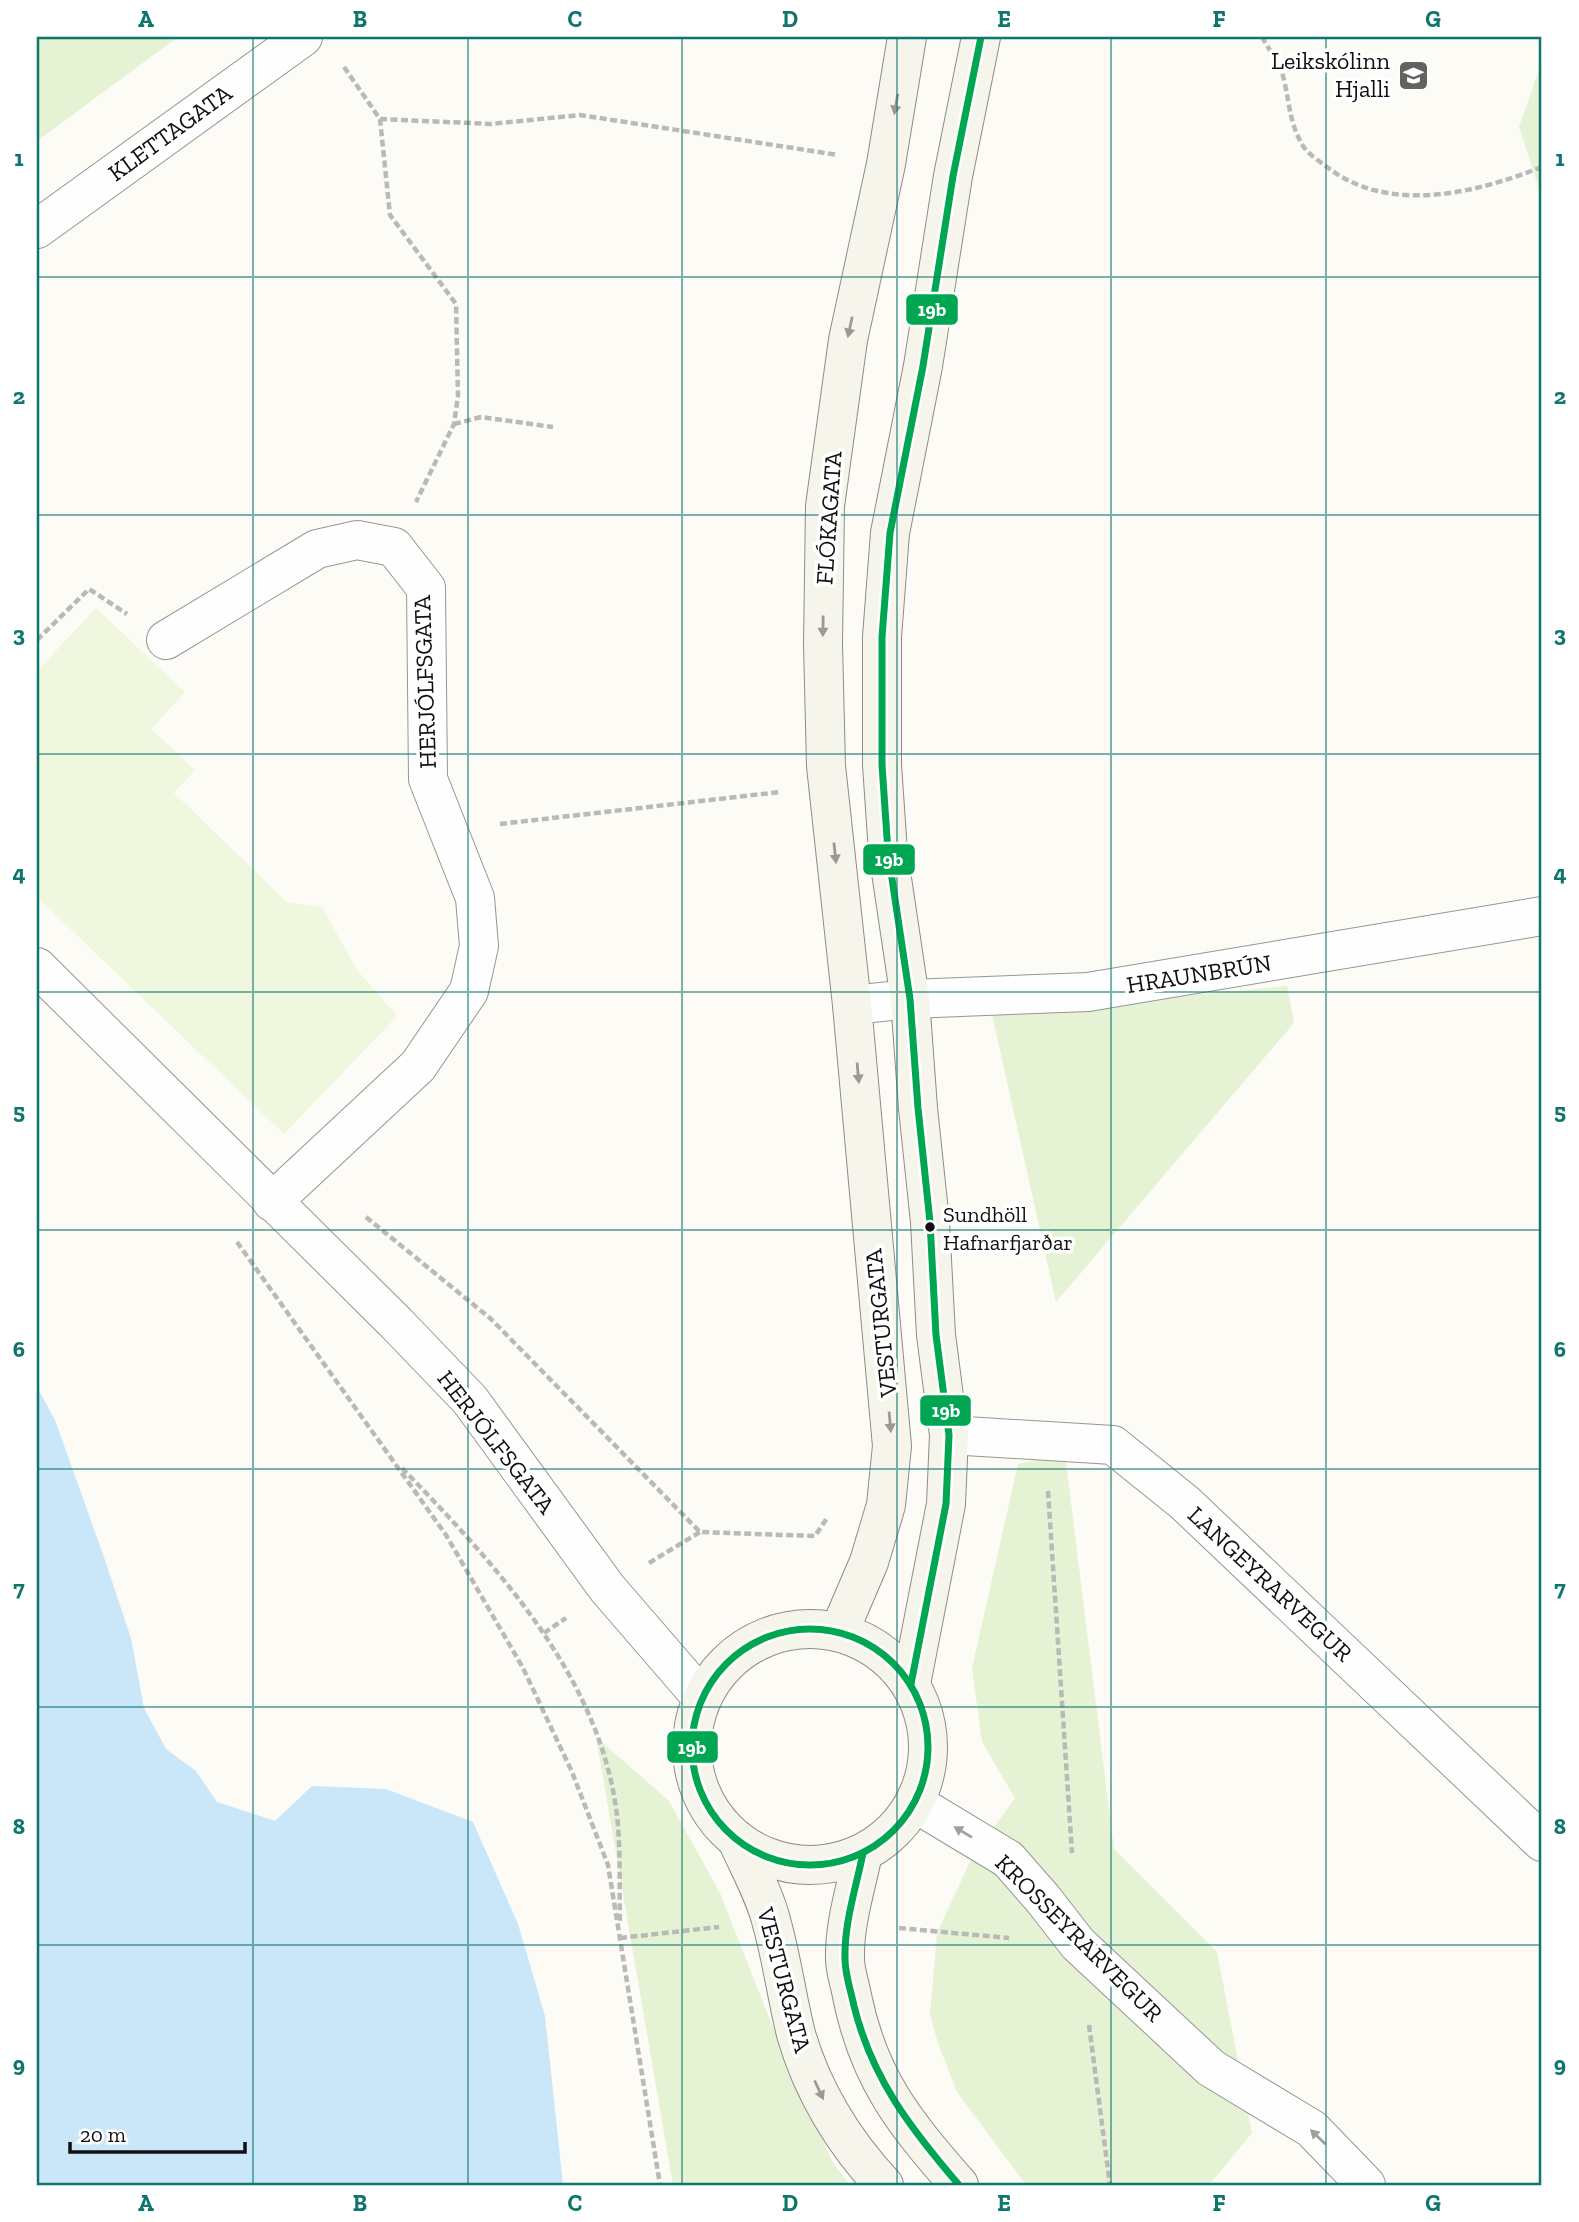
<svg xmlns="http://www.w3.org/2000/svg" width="1579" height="2222" viewBox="0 0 1579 2222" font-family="'Zilla Slab',serif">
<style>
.green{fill:#e5f3d4}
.pitch{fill:#eff7de}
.water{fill:#c9e7f9}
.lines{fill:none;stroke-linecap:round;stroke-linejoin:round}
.minor-casing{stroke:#969694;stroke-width:40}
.tertiary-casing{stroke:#969694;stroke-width:40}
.secondary-casing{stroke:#8d8c8a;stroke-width:40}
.path{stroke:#b9b9b8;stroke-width:4.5;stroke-dasharray:7 3.5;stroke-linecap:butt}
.minor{stroke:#fffefe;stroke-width:38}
.tertiary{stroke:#fffefe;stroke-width:38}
.secondary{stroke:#f6f5eb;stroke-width:38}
.bus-1-casing{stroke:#fff;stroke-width:12}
.bus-1{stroke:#00a651;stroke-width:7}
.oneway{fill:#9a9993}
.oneway2{fill:#9f9f9f}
.grid{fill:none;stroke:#0f766e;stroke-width:2;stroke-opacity:0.55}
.bus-dot{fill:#101010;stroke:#fff;stroke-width:2.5}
.labels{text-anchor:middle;stroke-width:7;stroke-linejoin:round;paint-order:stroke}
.bus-label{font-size:22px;fill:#101010;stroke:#fff;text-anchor:start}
.poi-label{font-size:24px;fill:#101010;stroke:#fff;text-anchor:end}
.street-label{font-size:24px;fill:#101010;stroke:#fff}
.line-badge{stroke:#fff;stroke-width:2.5}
.badge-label{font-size:19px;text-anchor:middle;font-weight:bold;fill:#fff}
.neatline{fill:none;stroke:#0f766e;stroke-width:2.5}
.grid-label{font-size:23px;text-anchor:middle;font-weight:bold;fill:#0f766e}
</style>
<rect width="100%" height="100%" fill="#fcfbf6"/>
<g class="green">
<polygon points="37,37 178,37 37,141"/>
<polygon points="1542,61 1542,198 1519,127"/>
<polygon points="1287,986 1294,1023 1056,1302 992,1014"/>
<polygon points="1065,1454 1114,1849 1217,1952 1252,2133 1209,2185 1026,2185 957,2092 938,2043 930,2015 937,1933 972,1857 1015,1798 982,1742 972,1668 1018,1464"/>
<polygon points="596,1737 669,1801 720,1893 770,2020 833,2163 850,2185 673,2185"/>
</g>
<polygon class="pitch" points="96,608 185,692 151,729 195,770 174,793 288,903 322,907 357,970 397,1016 284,1134 37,897 37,671"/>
<polygon class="water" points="37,1387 55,1420 105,1560 131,1638 144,1708 166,1749 196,1771 217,1802 275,1821 312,1786 386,1789 473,1822 518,1924 545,2016 563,2185 37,2185"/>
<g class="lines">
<defs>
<g id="minor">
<polyline points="37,229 303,37"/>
<polyline points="166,640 317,549 357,540 394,547 426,588 428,779 475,898 479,946 469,991 418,1066 272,1202"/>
<polyline points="949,1435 1113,1445 1185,1503 1542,1842"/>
<polyline points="915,1803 1008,1859 1043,1899 1078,1944 1211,2068 1312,2129 1366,2185"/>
</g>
<g id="tertiary">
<polyline points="37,967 397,1324 470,1400 607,1588 702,1698"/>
<polyline points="852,1005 910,999 1088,992 1542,916"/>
</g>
<g id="secondary">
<circle cx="810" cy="1747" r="118"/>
<polyline points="839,1632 869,1562 886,1505 892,1446 852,1005 826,766 823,644 825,506 848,340 886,164 907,37"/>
<polyline points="911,1684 946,1504 949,1435 936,1335 930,1222 918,1108 910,999 888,852 882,765 882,637 890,533 923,366 953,176 981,37"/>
<path d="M737,1840C749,1867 765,1895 772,1924C782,1960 787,1998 796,2034C812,2090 844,2143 884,2185"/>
<path d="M863,1853C856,1888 844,1924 845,1959C845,1971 850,1984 852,1996C869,2080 905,2123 959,2185"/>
</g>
</defs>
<use href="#minor" class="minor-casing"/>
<use href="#tertiary" class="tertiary-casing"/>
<use href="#secondary" class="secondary-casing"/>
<g class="path">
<path d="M1262,37C1269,50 1281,65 1284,80C1290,105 1289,122 1303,146C1308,154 1319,161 1327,167C1389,215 1476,193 1542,167"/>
<polyline points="344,67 380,119 390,215 456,304 458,396 454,424 416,502"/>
<polyline points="380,119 491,124 580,115 838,155"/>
<polyline points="454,424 481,417 553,427"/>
<polyline points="37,640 89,589 127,614"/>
<polyline points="500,824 780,792"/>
<polyline points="366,1217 491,1319 700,1532 815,1536 827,1518"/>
<polyline points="237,1242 446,1535 523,1668 572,1772 608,1865 660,2185"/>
<path d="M402,1468C495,1564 601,1677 617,1816C621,1851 619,1887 620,1923"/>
<polyline points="1048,1491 1072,1853"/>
<polyline points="649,1563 700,1532"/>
<polyline points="544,1633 566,1618"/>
<polyline points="899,1928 1009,1938"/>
<polyline points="620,1938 719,1927"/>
<polyline points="1089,2025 1110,2185"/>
</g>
<use href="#minor" class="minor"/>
<use href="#tertiary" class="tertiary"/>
<use href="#secondary" class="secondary"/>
<defs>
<g id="bus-1">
<circle cx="810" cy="1747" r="118"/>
<polyline points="911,1684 946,1504 949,1435 936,1335 930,1222 918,1108 910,999 888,852 882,765 882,637 890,533 923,366 953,176 981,37"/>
<path d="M863,1853C856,1888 844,1923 845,1959C845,1975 851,1991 854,2006C872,2079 911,2129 959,2185"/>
</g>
</defs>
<use href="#bus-1" class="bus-1-casing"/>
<use href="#bus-1" class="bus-1"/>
</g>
<defs><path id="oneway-solid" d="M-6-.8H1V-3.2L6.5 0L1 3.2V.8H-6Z" transform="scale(1.75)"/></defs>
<g class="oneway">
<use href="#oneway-solid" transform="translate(896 104) rotate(100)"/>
<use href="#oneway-solid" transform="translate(850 327) rotate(102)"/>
<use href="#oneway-solid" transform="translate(823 626) rotate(91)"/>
<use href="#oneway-solid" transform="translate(835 853) rotate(84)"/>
<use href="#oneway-solid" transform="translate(858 1073) rotate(85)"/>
<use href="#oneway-solid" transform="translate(890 1422) rotate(85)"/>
<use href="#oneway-solid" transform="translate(819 2090) rotate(65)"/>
</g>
<g class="oneway2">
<use href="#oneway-solid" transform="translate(963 1832) rotate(-149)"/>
<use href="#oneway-solid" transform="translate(1318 2137) rotate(-136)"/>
</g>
<path class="grid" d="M253,37V2185M468,37V2185M682,37V2185M897,37V2185M1111,37V2185M1326,37V2185M37,277H1542M37,515H1542M37,754H1542M37,992H1542M37,1230H1542M37,1469H1542M37,1707H1542M37,1945H1542"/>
<defs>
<symbol id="school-square" viewBox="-11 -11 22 22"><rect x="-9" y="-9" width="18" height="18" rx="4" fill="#636260" stroke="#fff"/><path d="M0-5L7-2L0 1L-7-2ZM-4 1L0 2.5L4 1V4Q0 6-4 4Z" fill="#fff"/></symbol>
</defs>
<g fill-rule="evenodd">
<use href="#school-square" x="1396" y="58" width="35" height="35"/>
</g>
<circle class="bus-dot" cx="930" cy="1227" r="6"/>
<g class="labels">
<g class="bus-label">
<text x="943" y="1222">Sundhöll<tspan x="943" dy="28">Hafnarfjarðar</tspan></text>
</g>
<g class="poi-label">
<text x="1390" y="69">Leikskólinn<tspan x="1390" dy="28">Hjalli</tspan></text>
</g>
<g class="street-label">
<text transform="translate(170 133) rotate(-36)" y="8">KLETTAGATA</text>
<text transform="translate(829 518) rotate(-86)" y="8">FLÓKAGATA</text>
<text transform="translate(425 682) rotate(-92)" y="8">HERJÓLFSGATA</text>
<text transform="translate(1199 974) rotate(-9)" y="8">HRAUNBRÚN</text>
<text transform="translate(881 1323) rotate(-96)" y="8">VESTURGATA</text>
<text transform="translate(496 1442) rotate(52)" y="8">HERJÓLFSGATA</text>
<text transform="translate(1270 1584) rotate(43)" y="8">LANGEYRARVEGUR</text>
<text transform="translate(1079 1938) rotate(45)" y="8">KROSSEYRARVEGUR</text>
<text transform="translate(784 1980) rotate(75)" y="8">VESTURGATA</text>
</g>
</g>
<g class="line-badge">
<rect x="905" y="293" width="54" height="33" rx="7" fill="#00a651"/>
<rect x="862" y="843" width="54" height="33" rx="7" fill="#00a651"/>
<rect x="919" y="1394" width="53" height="33" rx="7" fill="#00a651"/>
<rect x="666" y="1730" width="53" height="34" rx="7" fill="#00a651"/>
</g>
<g class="badge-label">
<text x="932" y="316">19b</text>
<text x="889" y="866">19b</text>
<text x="946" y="1417">19b</text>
<text x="692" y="1754">19b</text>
</g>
<rect width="1579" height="2222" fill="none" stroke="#ffffff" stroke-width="77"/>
<path d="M70 2142v10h175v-10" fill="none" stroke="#101010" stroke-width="3.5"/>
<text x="80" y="2142" font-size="21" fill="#101010" stroke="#ffffff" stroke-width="5" paint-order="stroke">20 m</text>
<rect x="38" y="38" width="1502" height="2146" class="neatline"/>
<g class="grid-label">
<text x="146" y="27">A</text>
<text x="360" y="27">B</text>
<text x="575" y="27">C</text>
<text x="790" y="27">D</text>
<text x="1004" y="27">E</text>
<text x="1219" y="27">F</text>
<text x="1433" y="27">G</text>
<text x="19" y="166">1</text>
<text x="1560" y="166">1</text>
<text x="19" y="404">2</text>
<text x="1560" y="404">2</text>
<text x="19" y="642">3</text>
<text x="1560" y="642">3</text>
<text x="19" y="881">4</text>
<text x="1560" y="881">4</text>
<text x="19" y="1119">5</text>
<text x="1560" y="1119">5</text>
<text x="19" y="1357">6</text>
<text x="1560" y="1357">6</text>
<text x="19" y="1596">7</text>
<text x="1560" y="1596">7</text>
<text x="19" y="1834">8</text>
<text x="1560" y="1834">8</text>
<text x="19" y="2072">9</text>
<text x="1560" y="2072">9</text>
<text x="146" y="2211">A</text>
<text x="360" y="2211">B</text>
<text x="575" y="2211">C</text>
<text x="790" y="2211">D</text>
<text x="1004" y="2211">E</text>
<text x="1219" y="2211">F</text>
<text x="1433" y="2211">G</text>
</g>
</svg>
